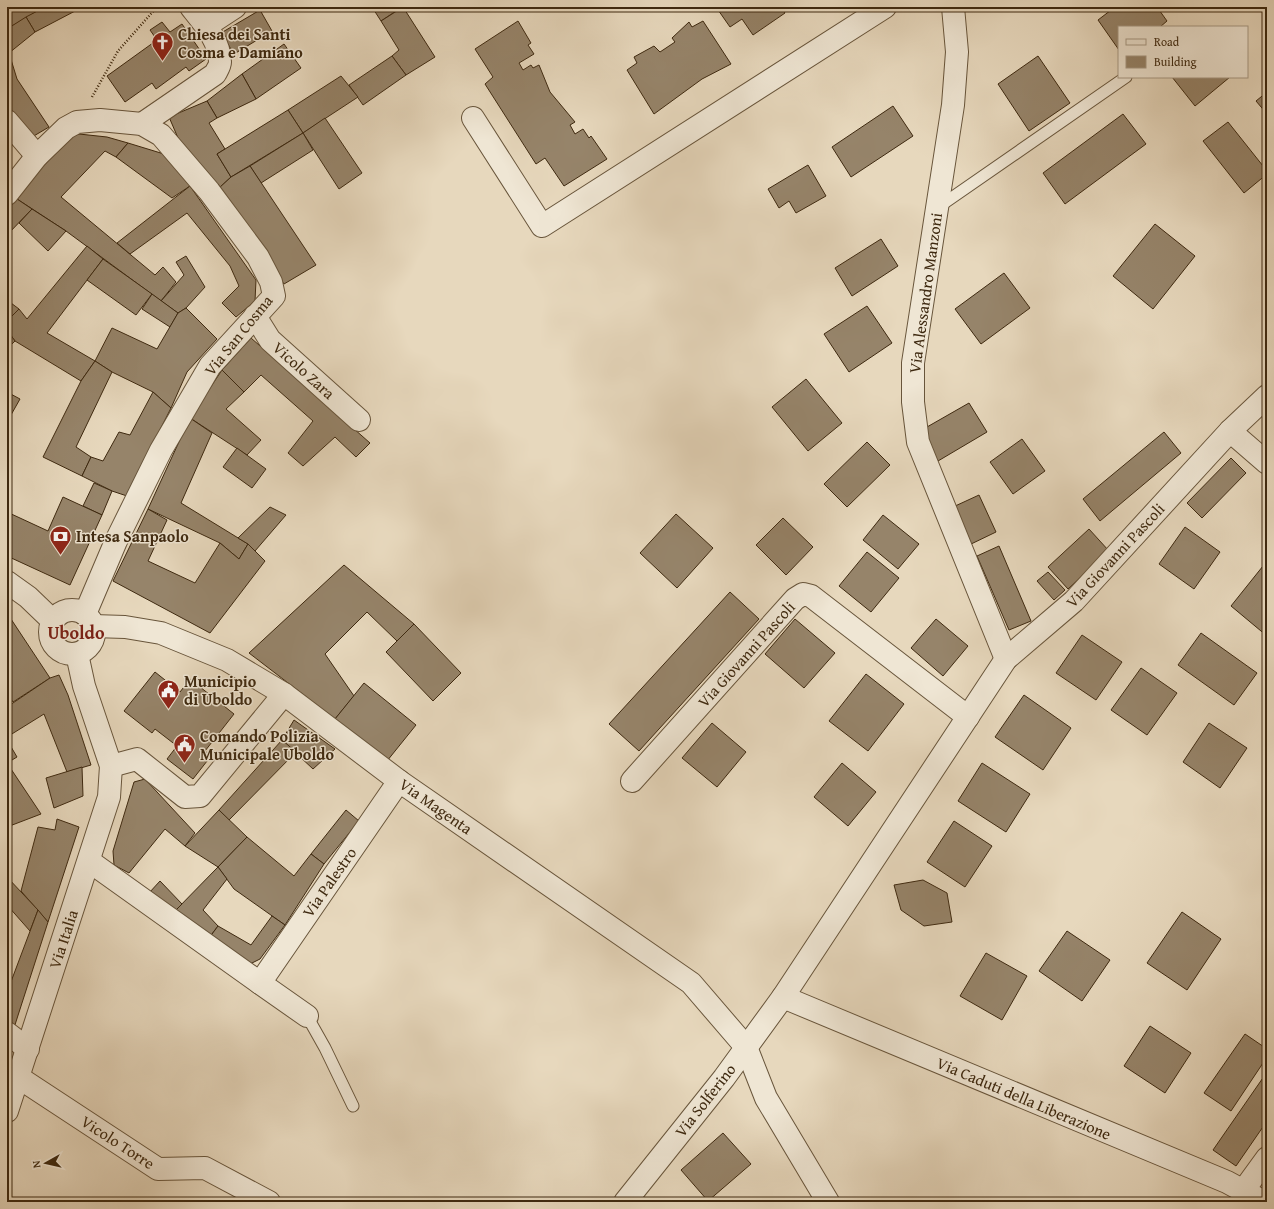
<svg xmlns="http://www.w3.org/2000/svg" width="1274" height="1209" viewBox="0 0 1274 1209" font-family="'Gentium Book Plus',serif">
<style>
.building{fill:#96846a;stroke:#3e2910}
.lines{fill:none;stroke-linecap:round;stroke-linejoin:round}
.service-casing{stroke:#68553b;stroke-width:13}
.minor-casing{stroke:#68553b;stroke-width:24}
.path{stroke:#3e2910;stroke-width:2.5;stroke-dasharray:1 2;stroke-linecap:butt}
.service{stroke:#efe6d4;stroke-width:11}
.minor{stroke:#efe6d4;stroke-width:22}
.labels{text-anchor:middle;stroke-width:3;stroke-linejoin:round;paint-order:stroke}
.poi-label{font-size:16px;font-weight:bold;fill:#3e2910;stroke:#efe6d4;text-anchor:start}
.street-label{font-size:16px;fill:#3e2910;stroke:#efe6d4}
.quarter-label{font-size:18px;font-weight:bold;fill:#7a1f14;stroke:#efe6d4}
</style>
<rect width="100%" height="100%" fill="#e7d8bd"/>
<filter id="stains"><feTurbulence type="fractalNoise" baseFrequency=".005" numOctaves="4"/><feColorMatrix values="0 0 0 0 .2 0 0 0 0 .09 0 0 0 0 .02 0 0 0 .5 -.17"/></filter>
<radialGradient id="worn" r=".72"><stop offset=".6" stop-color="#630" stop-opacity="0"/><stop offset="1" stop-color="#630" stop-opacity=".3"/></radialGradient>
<g class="building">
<polygon points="7,7 45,7 7,29"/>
<polygon points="45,7 76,7 77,10 35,32 26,17"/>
<polygon points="372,7 402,7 381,21"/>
<polygon points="403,7 435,57 406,75 392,56 399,50 381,21"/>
<polygon points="716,7 781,7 785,13 753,35 742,19 730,27"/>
<polygon points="1115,7 1157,7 1167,21 1160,27 1119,27 1119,50 1098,20"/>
<polygon points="1260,7 1267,7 1267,16"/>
<polygon points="260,10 272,31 234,54 221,33"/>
<polygon points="26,17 35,32 9,53 17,79 49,127 27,140 7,115 7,29"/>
<polygon points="518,21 531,43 528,45 534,54 519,63 523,70 531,65 533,68 539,65 550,92 575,122 570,125 575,134 583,129 589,138 591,136 607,159 564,186 545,158 536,164 485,84 493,77 475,49"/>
<polygon points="703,21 731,64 702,79 654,114 627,70 637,63 634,57 654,46 660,52 675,42 672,38 689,22 692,27"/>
<polygon points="162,22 170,32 182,24 206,59 189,71 186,67 156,89 152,83 125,102 107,76 157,40 150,30"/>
<polygon points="284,44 301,68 256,99 242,74"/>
<polygon points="392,56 406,75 363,105 349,85"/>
<polygon points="1038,56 1070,103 1029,131 998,84"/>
<polygon points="242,74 256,99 217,118 207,101"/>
<polygon points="341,76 358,97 303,133 288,110"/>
<polygon points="1172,77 1230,77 1195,106"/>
<polygon points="1267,92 1267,114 1256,101"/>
<polygon points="207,101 217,118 209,123 225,149 217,154 231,177 218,189 181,145 169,117"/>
<polygon points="893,106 913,136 851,177 832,147"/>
<polygon points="288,110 303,133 231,177 217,154"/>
<polygon points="1123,114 1146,144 1065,204 1043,173"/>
<polygon points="325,118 362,173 339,189 303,133"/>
<polygon points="1228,122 1267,171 1267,174 1244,193 1203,141"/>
<polygon points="303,133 313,150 261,183 250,166"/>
<polygon points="79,134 107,137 128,143 116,157 105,151 61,197 155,275 163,267 176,282 161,301 66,231 17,199 64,139"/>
<polygon points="128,143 164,154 190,186 172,198 116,157"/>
<polygon points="808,165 826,196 796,213 789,201 779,208 768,189"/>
<polygon points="250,166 316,265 284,284 218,189 231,177"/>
<polygon points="190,186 256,280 255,301 236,317 222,303 239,286 230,266 187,213 130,254 117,243"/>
<polygon points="17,199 32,209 7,235 7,209"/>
<polygon points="32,209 66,231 48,251 19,223"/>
<polygon points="1155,224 1195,256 1153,309 1113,276"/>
<polygon points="881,239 898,266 852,296 835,268"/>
<polygon points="87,246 103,259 47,333 95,361 81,381 15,341 7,330 7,321 19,309 27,319"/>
<polygon points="186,256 205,287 186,308 178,313 161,301 184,275 176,262"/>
<polygon points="103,259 152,294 136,315 87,280"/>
<polygon points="1004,273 1030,308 981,344 955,309"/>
<polygon points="152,294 178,313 170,327 142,309"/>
<polygon points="7,300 19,309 7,321"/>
<polygon points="867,306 892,343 849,372 824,334"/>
<polygon points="186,308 217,339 187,372 171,408 153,392 112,372 95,361 112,328 157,349 178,313"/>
<polygon points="7,330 15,341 7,349"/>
<polygon points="251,338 370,443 356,457 335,437 303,466 288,453 313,421 261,375 244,392 222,370"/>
<polygon points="95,361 112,372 76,447 91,457 82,476 43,457 81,381"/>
<polygon points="222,370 244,392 226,409 261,440 247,455 190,418"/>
<polygon points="806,379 842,423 808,451 772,407"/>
<polygon points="7,392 20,399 7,422"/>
<polygon points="153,392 171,408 127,496 112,491 82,476 91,457 103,461 119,432 130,435"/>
<polygon points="969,403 987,432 938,461 920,431"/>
<polygon points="190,418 212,433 181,503 248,544 239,559 220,543 148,509"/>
<polygon points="1164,432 1181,453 1100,521 1083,499"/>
<polygon points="1022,439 1045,471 1013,494 990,462"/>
<polygon points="867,442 890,465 847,507 824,484"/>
<polygon points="237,448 266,469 252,488 223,467"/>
<polygon points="1231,458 1246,473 1202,518 1187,503"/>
<polygon points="94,483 112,491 102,515 83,506"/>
<polygon points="979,495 996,532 969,545 953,507"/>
<polygon points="63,497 102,515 70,585 7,556 7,512 48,531"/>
<polygon points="270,507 286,515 255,551 248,544 238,538"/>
<polygon points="148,509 167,520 148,561 195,583 220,543 239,559 248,544 265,561 210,633 113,581"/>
<polygon points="676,514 713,548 677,588 640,553"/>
<polygon points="883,515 919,544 898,569 863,540"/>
<polygon points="783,518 813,547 786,575 756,545"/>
<polygon points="1185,527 1220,552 1194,589 1159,564"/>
<polygon points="1089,529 1109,551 1068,589 1048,567"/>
<polygon points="999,546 1031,621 1009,630 977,556"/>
<polygon points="867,552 899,578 871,612 839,586"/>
<polygon points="1267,561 1267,636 1231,606"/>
<polygon points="344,565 414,624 397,641 367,612 325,654 354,696 335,719 249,653"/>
<polygon points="1048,572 1065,590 1054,600 1037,581"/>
<polygon points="730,592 759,619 639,751 609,724"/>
<polygon points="7,613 50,678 13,702 7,693"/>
<polygon points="795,619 835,653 804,688 765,654"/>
<polygon points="936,619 968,646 943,676 911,648"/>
<polygon points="414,624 461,673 433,701 386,652"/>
<polygon points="1201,633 1257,673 1234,705 1178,665"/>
<polygon points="1082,635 1122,662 1096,700 1056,673"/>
<polygon points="1141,668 1177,693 1147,735 1111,710"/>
<polygon points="155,672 180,692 190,679 234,714 205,751 211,756 193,779 167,759 177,746 155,729 152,733 124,711"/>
<polygon points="866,674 904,704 868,751 829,721"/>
<polygon points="59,675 68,695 91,765 67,772 44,714 7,737 7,707 50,678"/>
<polygon points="364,683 416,725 387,761 335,719"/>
<polygon points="1024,695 1071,728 1043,770 995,737"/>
<polygon points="294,720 335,749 313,769 282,740"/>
<polygon points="712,723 746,752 717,787 682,758"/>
<polygon points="1209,723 1247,748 1220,788 1183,762"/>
<polygon points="7,740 17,757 7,763"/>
<polygon points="282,740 296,752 229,820 219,810"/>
<polygon points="7,763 41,814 7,827"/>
<polygon points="842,763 876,792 848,826 814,797"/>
<polygon points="982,763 1030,794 1006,832 958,801"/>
<polygon points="82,767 83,796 54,808 46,778"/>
<polygon points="145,779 195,833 185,846 165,829 129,873 114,865 113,851 134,782"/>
<polygon points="219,810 247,837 218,867 185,846"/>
<polygon points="346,810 359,821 324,864 311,854"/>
<polygon points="57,819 79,827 48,922 21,891 38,827 55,830"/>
<polygon points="954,821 992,846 965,887 927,862"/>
<polygon points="247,837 294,876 311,854 324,864 285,925 234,889 218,867"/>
<polygon points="218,867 227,879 203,910 218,926 209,938 173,913"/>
<polygon points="7,877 38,910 30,931 7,905"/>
<polygon points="923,880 947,893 952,922 924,926 901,910 894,885"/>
<polygon points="160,881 182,904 173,913 149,893"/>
<polygon points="38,910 48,922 13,1031 7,1025 7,985 9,987"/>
<polygon points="1182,912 1221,939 1187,990 1147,963"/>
<polygon points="272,916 285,925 260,959 244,967 209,938 218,926 251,945"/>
<polygon points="1067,931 1110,960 1082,1001 1039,971"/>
<polygon points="986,953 1027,976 1002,1020 960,996"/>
<polygon points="1150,1026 1191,1053 1165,1093 1124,1066"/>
<polygon points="1245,1034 1267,1049 1267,1057 1231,1111 1204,1093"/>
<polygon points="1267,1072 1267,1121 1236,1166 1213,1150"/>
<polygon points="723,1133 751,1164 708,1201 681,1170"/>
</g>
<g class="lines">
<defs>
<g id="service">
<polyline points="937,208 1126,77"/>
<polyline points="307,1016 325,1048 353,1106"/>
</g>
<g id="minor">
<polyline points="953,7 957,52 953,105 913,363 913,402 918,442 1006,659"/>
<polyline points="206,26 235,7"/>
<polyline points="473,118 542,226 885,7"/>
<polyline points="7,121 37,156"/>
<path d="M142,124L215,74C217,70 220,66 220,62C220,41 203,22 191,7"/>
<polyline points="7,194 37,156 66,128 77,122 100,120 142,124 161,135 209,191 258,257 271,282 274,296 210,366 161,450 116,541 85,614"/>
<polyline points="255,316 270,340 359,420"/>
<polyline points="1230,431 1267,463"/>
<polyline points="7,582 28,597 53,621"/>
<circle cx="72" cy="632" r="22"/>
<polyline points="93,626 125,627 161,633 227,660 284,694 399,781 691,983 746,1047 766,1098 828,1202"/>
<polyline points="111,766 137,759 185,797 200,796 284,694"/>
<polyline points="632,781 795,599 803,594 811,596 968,717"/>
<polyline points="89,861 260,983 399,781"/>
<polyline points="260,983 307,1016"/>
<polyline points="783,997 1227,1182 1264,1202"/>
<polyline points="7,1033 28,1049"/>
<polyline points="18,1077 158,1169 205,1168 269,1202"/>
<polyline points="7,1111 109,797 111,766 84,686 77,654"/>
<polyline points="1243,1191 1267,1158"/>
<polyline points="625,1202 724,1078 783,997 1006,659 1074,601 1230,431 1267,396"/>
</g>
</defs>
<use href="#service" class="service-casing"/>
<use href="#minor" class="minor-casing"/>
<polyline class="path" points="92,97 118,51 157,7"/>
<use href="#service" class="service"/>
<use href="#minor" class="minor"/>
</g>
<defs>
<symbol id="church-pin" viewBox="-11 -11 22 30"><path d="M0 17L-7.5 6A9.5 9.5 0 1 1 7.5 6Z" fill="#8f2418" stroke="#efe6d4"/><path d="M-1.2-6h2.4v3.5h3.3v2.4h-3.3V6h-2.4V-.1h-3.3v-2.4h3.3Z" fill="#fff"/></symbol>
<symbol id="bank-pin" viewBox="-11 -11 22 30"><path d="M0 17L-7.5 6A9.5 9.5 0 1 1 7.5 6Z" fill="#8f2418" stroke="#efe6d4"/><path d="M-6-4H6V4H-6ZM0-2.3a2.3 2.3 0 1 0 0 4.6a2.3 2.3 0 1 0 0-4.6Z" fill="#fff"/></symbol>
<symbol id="civic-pin" viewBox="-11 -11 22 30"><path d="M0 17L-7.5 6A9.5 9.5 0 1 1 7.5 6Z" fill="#8f2418" stroke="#efe6d4"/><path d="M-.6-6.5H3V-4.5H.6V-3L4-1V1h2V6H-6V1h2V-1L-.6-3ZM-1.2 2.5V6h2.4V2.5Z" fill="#fff"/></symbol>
</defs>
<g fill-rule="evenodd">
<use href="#church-pin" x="150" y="30" width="25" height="34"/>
<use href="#bank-pin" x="48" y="524" width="25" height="34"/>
<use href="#civic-pin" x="156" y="678" width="25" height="34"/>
<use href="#civic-pin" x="172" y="732" width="25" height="34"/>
</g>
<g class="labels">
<g class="poi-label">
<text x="178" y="40">Chiesa dei Santi<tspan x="178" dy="18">Cosma e Damiano</tspan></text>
<text x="76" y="542">Intesa Sanpaolo</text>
<text x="184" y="687">Municipio<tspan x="184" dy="18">di Uboldo</tspan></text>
<text x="200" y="742">Comando Polizia<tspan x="200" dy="18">Municipale Uboldo</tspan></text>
</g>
<g class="street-label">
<text transform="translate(925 293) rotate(-82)" y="6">Via Alessandro Manzoni</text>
<text transform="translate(238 335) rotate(-51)" y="6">Via San Cosma</text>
<text transform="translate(304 370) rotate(42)" y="6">Vicolo Zara</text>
<text transform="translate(1115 555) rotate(-47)" y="6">Via Giovanni Pascoli</text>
<text transform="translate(746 654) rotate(-48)" y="6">Via Giovanni Pascoli</text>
<text transform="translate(436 806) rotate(35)" y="6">Via Magenta</text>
<text transform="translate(329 882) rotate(-55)" y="6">Via Palestro</text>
<text transform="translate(63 939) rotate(-72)" y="6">Via Italia</text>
<text transform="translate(1024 1098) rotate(23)" y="6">Via Caduti della Liberazione</text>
<text transform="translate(705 1100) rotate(-52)" y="6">Via Solferino</text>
<text transform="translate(118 1142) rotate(33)" y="6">Vicolo Torre</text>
</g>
<g class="quarter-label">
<text x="76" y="639">Uboldo</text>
</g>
</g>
<rect width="1274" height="1209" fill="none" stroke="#e7d8bd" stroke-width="24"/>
<rect x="8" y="8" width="1258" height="1193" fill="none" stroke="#3e2910" stroke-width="2"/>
<rect x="12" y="12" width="1250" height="1185" fill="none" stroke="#3e2910"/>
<rect x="1118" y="26" width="130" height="52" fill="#efe6d4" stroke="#a89a86"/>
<rect x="1126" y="39" width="20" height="6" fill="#efe6d4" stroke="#a89a86"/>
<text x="1154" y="46" font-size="12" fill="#3e2910">Road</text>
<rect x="1126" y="56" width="20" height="12" fill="#96846a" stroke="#a89a86"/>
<text x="1154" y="66" font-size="12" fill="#3e2910">Building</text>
<g transform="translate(46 1163) rotate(262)" stroke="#efe6d4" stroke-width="3" paint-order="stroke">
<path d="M0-3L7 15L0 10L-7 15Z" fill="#3e2910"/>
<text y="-6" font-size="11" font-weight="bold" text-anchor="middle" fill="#3e2910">N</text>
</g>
<rect width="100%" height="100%" filter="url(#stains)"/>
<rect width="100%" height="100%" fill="url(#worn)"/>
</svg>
